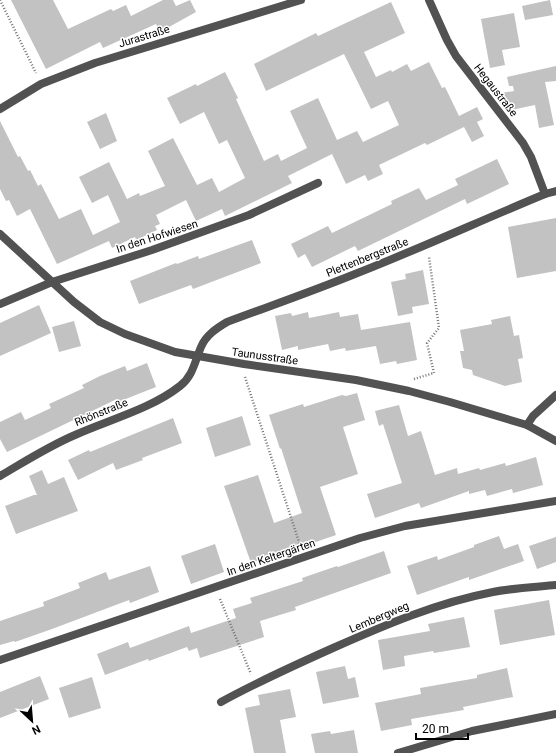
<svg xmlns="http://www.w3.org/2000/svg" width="556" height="753" viewBox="0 0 556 753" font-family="Roboto,sans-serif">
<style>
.building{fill:#c2c2c2}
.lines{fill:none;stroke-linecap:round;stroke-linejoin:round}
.path{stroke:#747474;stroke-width:2.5;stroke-dasharray:1 2;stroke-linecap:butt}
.minor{stroke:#525252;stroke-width:8}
.labels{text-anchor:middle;stroke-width:3;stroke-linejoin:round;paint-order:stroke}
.street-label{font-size:11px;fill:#000;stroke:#fff}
</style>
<rect width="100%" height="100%" fill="#fff"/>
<g class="building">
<polygon points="11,0 53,0 68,29 111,9 113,11 126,5 131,16 163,0 173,0 176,6 190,0 196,12 160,32 156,24 103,48 100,42 46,69"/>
<polygon points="550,0 553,15 525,20 522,6"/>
<polygon points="391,2 405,33 364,52 376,77 391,70 392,72 407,64 411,71 429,62 442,88 445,87 459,116 477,107 483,119 477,122 484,136 472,142 464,127 427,145 425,143 379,165 383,174 368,181 365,175 346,184 332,154 288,176 292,183 225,216 222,209 196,221 186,200 156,215 160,224 155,226 157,230 136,240 135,237 112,248 109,241 57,264 30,209 17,216 9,200 6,201 0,189 0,121 18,157 20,156 28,171 30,170 38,186 41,184 59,219 81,209 93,235 120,222 108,195 92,203 79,177 109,162 127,199 139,193 140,196 165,186 148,151 173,138 197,185 212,178 219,192 245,178 227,140 219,144 204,112 180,124 167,98 196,84 197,86 225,72 238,98 236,99 264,161 278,154 281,161 307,148 290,111 318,98 337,140 357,131 363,142 399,125 388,101 371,109 344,54 266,91 254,64 316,33 318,36"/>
<polygon points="514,13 520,47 502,50 505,65 490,68 481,19"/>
<polygon points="556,66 556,81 545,82 554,125 539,128 535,105 511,110 501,93 514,91 513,86 509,86 507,77"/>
<polygon points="106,113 117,141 100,149 87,122"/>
<polygon points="497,159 509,184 467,204 465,199 358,251 355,246 312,267 305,254 298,258 291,244 328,226 332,233 392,204 391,201 419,188 426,200 458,185 455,179"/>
<polygon points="556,218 556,271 517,278 508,227"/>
<polygon points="252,240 261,263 193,289 191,285 139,304 130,281 176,263 177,264 198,256 199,259"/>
<polygon points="423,270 429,304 412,307 413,313 398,316 391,282 406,279 405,274"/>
<polygon points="39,305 51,333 0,356 0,323"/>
<polygon points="308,312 309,318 339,312 340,317 358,314 361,330 410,322 417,360 397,364 396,361 380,364 376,346 346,351 345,348 330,351 328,344 298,350 298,346 282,350 275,316 291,313 292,316"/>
<polygon points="510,316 514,336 519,335 523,358 518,359 522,382 505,386 473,375 472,370 463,368 460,351 464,351 460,330 492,324 491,320"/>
<polygon points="74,321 81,346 59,352 52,327"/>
<polygon points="147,363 156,387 118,402 117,399 7,452 0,439 0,422 21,412 25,420 51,408 49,404 84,388 82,385 100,376 125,366 127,371"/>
<polygon points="357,393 365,420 343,427 358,474 320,487 336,535 304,546 303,544 251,563 224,486 258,475 274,523 302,513 281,448 280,449 269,415 303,404 304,407 342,395 346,396"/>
<polygon points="399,405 408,436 421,431 435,475 457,468 458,474 479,468 480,470 505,463 506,466 536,457 543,485 513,493 512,489 487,496 485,490 469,494 469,491 421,508 419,503 375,518 367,494 402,483 383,424 379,426 375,411"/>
<polygon points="242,416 251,445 215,457 206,428"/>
<polygon points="173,418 182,443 142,458 143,460 116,470 113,463 78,480 68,460 89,450 90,452"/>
<polygon points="42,470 48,484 64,477 78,511 16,534 5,506 34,495 37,495 29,476"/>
<polygon points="499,536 504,549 518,544 524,561 469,580 469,577 417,595 407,566 437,556 438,560 474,547 474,545"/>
<polygon points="556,537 556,562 537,569 529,546"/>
<polygon points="215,544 224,572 191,584 181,556"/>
<polygon points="384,551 391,573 295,607 296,610 260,621 264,637 200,658 197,648 189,651 187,647 149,661 148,659 105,675 97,654 128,642 130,648 189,626 191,633 236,618 233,609 252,603 250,598 303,581 302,578 337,566 338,567"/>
<polygon points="150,566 159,592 130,603 129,600 52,629 15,642 14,641 0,645 0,621 44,606 43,602 80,588 78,583 106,572 109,580"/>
<polygon points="549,600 555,635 500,645 494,610"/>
<polygon points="464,617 470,647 434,653 433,651 404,656 405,666 383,670 378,640 430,631 428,624"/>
<polygon points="345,666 348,679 355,677 359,697 323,704 316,672"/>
<polygon points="507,668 513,697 463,707 464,710 411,719 412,725 381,731 375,703 421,694 420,688 477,678 477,675"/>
<polygon points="40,676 49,699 0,718 0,692"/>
<polygon points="92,677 101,708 69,718 59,688"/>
<polygon points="290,689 296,717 280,720 286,753 254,753 245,708 260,705 258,695"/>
<polygon points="354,730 358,753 315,753 311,734 330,731 331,734"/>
</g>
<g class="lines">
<g class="path">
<polyline points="0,0 36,73"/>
<polyline points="245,377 300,545"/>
<polyline points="414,379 434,373 427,343 439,328 429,257"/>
<polyline points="220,599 251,674"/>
</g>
<g class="minor">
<polyline points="429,0 447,40 456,56 523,143 531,157 545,194"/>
<polyline points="0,109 41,84 95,63 301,0"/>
<polyline points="0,234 74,302 100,322 125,334 175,352 244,364 356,380 409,391 450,402 527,425 556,441"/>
<polyline points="0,304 52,282 152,250 249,215 318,183"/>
<polyline points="527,425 533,416 556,395"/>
<path d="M0,476C24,462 49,446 75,435C108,420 151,409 180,386C193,376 195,361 201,347C206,335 217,328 227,322C270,306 313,291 355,274C419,249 482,220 545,194L556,191"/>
<polyline points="0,660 360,538 405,526 556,501"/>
<path d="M221,702C257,682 295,665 333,648C385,625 436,603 493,592C513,588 535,587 556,585"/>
<polyline points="398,753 472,731 556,714"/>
</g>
</g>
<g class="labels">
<g class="street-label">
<text transform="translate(144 36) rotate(-17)" y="4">Jurastraße</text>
<text transform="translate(496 90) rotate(52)" y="4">Hegaustraße</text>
<text transform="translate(157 236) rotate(-18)" y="4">In den Hofwiesen</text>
<text transform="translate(367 257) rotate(-22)" y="4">Plettenbergstraße</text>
<text transform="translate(265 356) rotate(8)" y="4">Taunusstraße</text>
<text transform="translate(101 412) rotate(-22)" y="4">Rhönstraße</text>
<text transform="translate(271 557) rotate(-19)" y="4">In den Keltergärten</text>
<text transform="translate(379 617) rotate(-23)" y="4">Lembergweg</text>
</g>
</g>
<g transform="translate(32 721) rotate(154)" stroke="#ffffff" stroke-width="3" paint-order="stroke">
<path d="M0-3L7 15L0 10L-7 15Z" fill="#000000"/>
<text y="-6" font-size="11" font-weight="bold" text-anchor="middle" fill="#000000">N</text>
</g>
<path d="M416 733v6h52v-6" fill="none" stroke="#000000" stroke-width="2"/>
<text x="422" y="733" font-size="12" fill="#000000" stroke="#ffffff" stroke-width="3" paint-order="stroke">20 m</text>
</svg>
